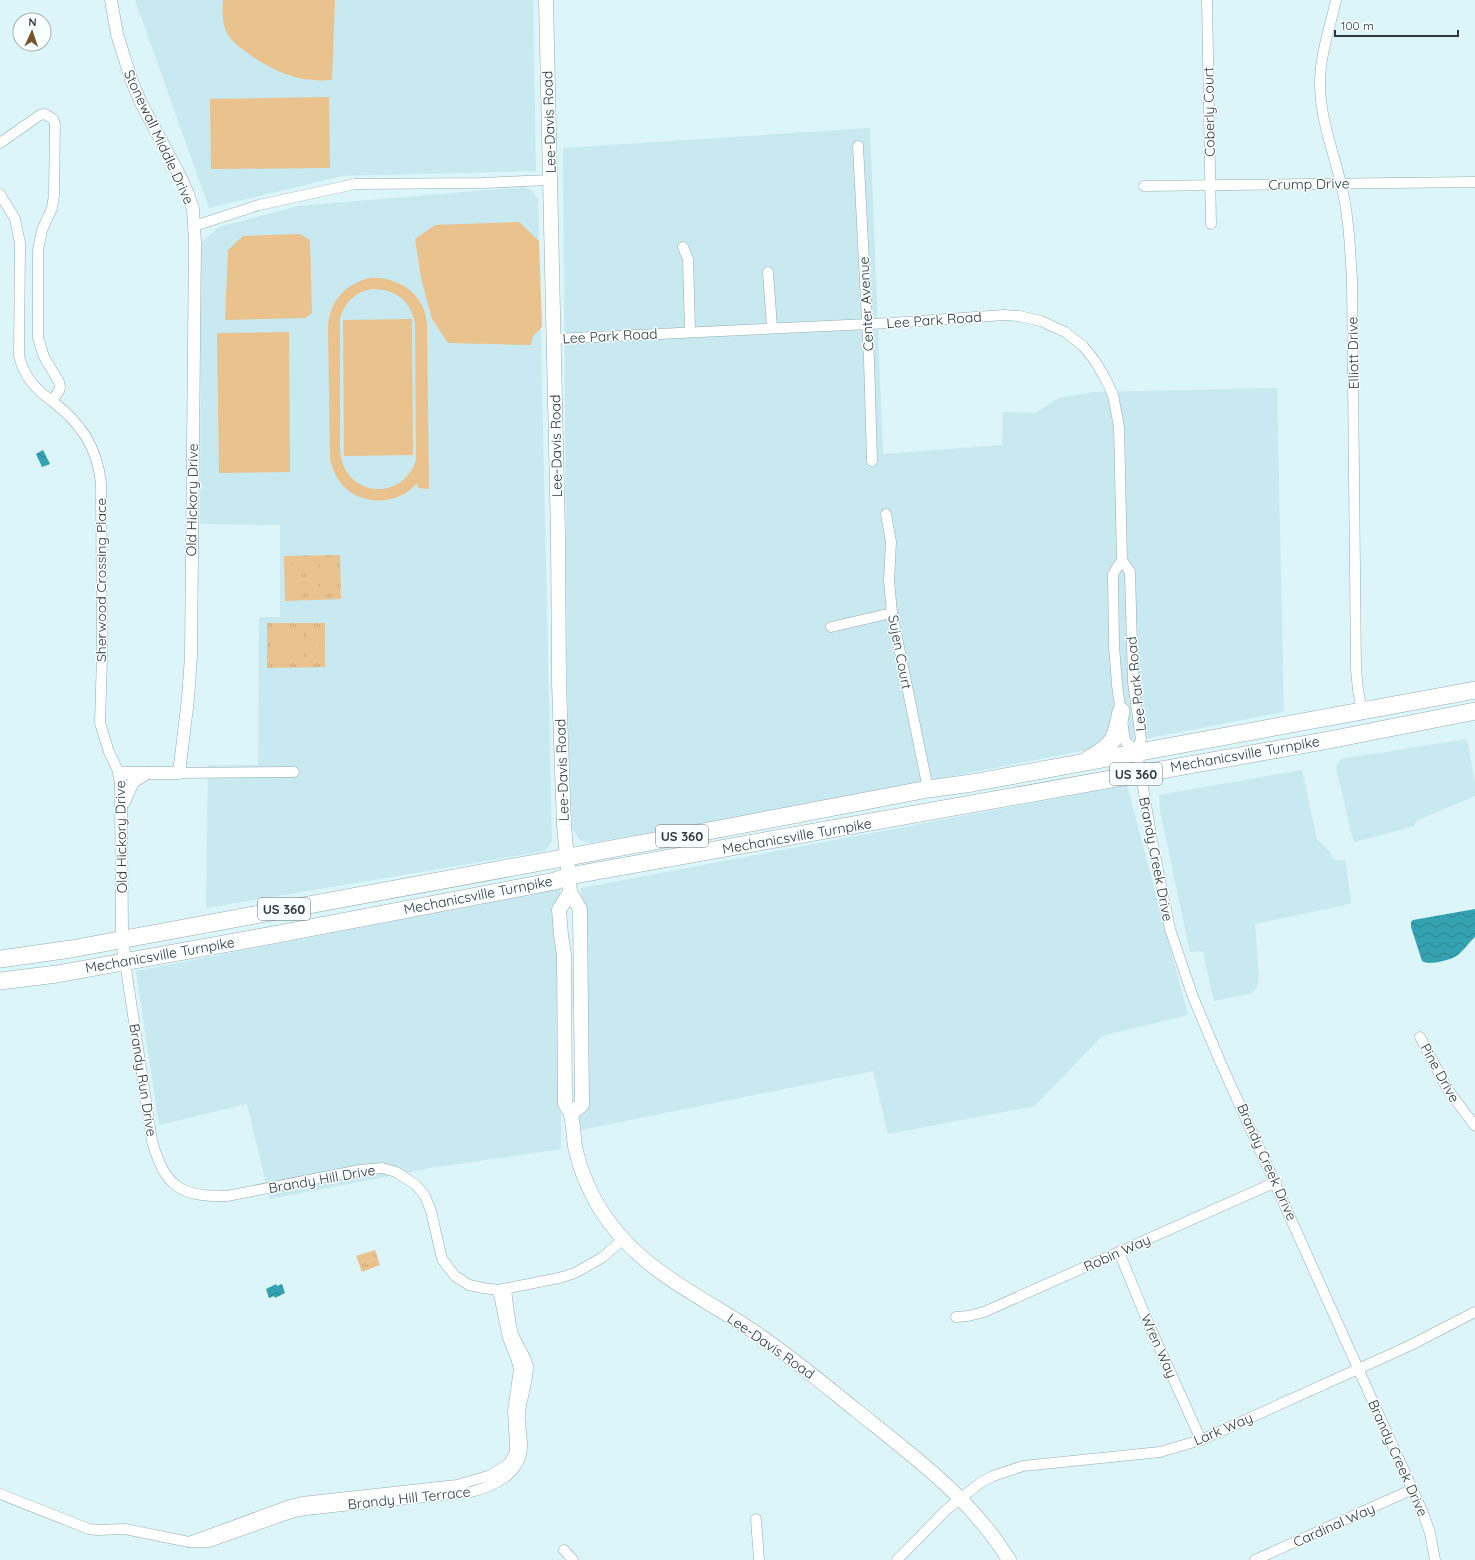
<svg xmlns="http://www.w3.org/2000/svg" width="1475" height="1560" viewBox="0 0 1475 1560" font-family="Quicksand,sans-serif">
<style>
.built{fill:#c8e9ef}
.park{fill:url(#park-tufts)}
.pitch{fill:#eac28d;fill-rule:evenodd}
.water{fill:url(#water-waves)}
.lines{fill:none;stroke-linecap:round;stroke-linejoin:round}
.minor-casing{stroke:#94abaf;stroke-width:11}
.tertiary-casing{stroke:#94abaf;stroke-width:13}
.secondary-casing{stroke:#94abaf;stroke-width:15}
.trunk-casing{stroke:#94abaf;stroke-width:18}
.minor{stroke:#fff;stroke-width:10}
.tertiary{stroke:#fff;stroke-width:12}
.secondary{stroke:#fff;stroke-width:14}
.trunk{stroke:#fff;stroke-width:17}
.labels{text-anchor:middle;stroke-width:3;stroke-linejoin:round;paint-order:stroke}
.shield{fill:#f9feff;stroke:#6c7375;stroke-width:1}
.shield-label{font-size:13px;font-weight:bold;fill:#2f383a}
.street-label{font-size:14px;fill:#2f383a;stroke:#f9feff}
</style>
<defs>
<pattern id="park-tufts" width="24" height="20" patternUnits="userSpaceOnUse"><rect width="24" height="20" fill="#eac28d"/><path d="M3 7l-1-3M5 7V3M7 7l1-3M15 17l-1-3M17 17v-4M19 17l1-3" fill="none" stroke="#c9a77a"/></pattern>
<pattern id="water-waves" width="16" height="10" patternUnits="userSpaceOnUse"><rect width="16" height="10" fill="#34a2b0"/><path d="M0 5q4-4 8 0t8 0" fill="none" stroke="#2c8590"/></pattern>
</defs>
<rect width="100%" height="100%" fill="#dcf5f9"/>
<g class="built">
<polygon points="135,0 533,0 536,171 342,176 209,208"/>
<polygon points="870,128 883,454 1002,445 1003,412 1035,413 1059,398 1094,392 1277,388 1284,712 751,815 590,843 580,840 572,829 567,681 563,148"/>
<polygon points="523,187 531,190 538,198 552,841 545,851 206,908 208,765 258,765 259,617 280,617 280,525 200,524 201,243 219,227 298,206"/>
<polygon points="1467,739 1475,783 1475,796 1416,821 1414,826 1355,842 1352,837 1336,767 1341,759"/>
<polygon points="1302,770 1317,839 1330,852 1334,860 1345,860 1351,900 1350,904 1255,924 1259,976 1257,987 1253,993 1214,1001 1203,951 1190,952 1160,811 1159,795"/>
<polygon points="1127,785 1188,1015 1102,1036 1035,1106 888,1134 873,1071 581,1130 575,1088 582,976 581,888"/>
<polygon points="560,889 561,1149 431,1168 270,1199 247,1104 159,1125 136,971"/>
</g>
<g class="park">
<polygon points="340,555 341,599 285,601 284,556"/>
<polygon points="267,623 325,623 325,667 267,668"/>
<polygon points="375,1250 380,1265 362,1272 356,1256"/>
</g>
<g class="pitch">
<path d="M223,0H335L332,80C301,83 274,72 249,54C241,48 232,42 227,33C222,23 222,11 223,0Z"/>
<polygon points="329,97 330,168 211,169 210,99"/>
<polygon points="519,222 539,241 542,327 533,336 531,345 448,343 432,319 421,278 415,239 435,225"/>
<polygon points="300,234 310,240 312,313 305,318 225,320 228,250 243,236"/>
<path d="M369,278C398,276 425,294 427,324L429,489L418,488L417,483C401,503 369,506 349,491C338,483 333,471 330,459L328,328C329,302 344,285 369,278ZM372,289C395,288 412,302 415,324L416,460C402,503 344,497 340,451V318C345,302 355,292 372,289Z"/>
<polygon points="412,319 413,455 344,456 343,320"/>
<polygon points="289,332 290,472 219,473 217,333"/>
<polygon points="323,563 336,563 337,592 324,592"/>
<rect x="288" y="564" width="13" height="28"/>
<rect x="306" y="564" width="13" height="28"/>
<rect x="271" y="630" width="13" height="28"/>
<rect x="290" y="630" width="13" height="29"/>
<polygon points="306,631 319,631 320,659 307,660"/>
</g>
<g class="water">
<polygon points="43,450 50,464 42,467 36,454"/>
<path d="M1475,909V937C1469,942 1466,948 1460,953C1454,960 1429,966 1422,961L1411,927V922L1413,920Z"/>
<polygon points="276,1284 277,1286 282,1284 285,1293 275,1298 274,1296 269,1298 266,1289"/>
</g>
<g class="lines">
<defs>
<g id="minor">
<polyline points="1207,0 1211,224"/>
<path d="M1336,0C1330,28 1320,54 1320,83C1320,119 1333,150 1341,184C1349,216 1350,248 1352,280L1356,669L1358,690L1362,711"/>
<path d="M0,143L40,115L45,114L53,119L55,124L54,195L52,208L42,230L38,250V338L44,357L59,382L60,387L59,391L52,401C35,389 24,376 19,356L20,243L15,219L0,194"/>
<polyline points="858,146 869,359 872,461"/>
<polyline points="1144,186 1475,182"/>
<polyline points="194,226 259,205 355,184 482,183 550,180"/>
<polyline points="683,247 688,259 690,331"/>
<polyline points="768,272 772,327"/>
<polyline points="553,339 891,323 1004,315 1019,316 1041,321 1065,332 1083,346 1095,361 1105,378 1113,395 1119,427 1122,560 1130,572 1133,682 1141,739 1137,752 1152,840 1170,929 1193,997 1219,1059 1423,1513 1430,1533 1435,1560"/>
<path d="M52,401C81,423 97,447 101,483L102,657L100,723L109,752L119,773"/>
<polyline points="886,514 891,542 889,581 892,613 928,789"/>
<polyline points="1122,560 1113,574 1114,646 1117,685 1125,741 1137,752"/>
<polyline points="831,627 892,613"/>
<polyline points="179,773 294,772"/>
<path d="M125,962L152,1141C165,1187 180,1197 227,1196L360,1170L382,1168L396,1172L416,1185L425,1196L431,1211L442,1259L455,1276L469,1285L483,1288L498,1290L559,1278L575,1273L603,1257L623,1239"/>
<polyline points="1420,1037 1448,1090 1475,1126"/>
<polyline points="1119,1252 1149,1325 1201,1440"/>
<path d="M498,1290L508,1338L516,1358L519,1369L513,1411L515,1444V1453L508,1464L491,1475L457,1485L302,1502L290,1505L189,1542H209L294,1512L306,1510L471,1492C494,1486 522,1473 522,1446C522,1434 519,1423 520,1412C522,1396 528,1381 528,1366C525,1354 517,1345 513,1334C509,1320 508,1303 506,1289"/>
<polyline points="956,1317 968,1316 984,1312 1276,1182"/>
<polyline points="0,1494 89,1529 97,1530 125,1529 189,1542"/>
<polyline points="756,1519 759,1560"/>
<polyline points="564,1550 573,1560"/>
<polyline points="897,1560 946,1510 980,1483 993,1476 1023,1466 1160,1452 1201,1440 1409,1346 1475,1312"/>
<polyline points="1255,1560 1413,1489"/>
</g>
<g id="tertiary">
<polyline points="111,0 117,34 131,79 140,101 182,180 188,194 193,209 195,242 191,656 188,699 179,773 119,773 121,783 122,939 125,962"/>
<polyline points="124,802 133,782 147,773"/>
</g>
<g id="secondary">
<polyline points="546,0 558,535 559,683 564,825 570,892 580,909 582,1105 571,1113"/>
<path d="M570,892L559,910L561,935L564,955L565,1104C567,1107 569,1109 570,1112C574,1121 573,1140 576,1151C584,1184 601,1215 624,1240C659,1278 708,1301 750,1329C788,1354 822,1383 857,1411C912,1455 972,1499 1009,1560"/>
</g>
<g id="trunk">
<path d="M1090,758C1115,745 1116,737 1121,711"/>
<polyline points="0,959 71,949 703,832 928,789 972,783 1475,690"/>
<polyline points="0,981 57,974 273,935 555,881 569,876 1329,740 1475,711"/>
</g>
</defs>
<use href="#minor" class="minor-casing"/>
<use href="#tertiary" class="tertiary-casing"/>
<use href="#secondary" class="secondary-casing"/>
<use href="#trunk" class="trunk-casing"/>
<use href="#minor" class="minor"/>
<use href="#tertiary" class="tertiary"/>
<use href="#secondary" class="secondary"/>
<use href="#trunk" class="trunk"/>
</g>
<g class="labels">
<g class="shield">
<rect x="1110" y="763" width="52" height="22" rx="3"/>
<rect x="656" y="825" width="52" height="22" rx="3"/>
<rect x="258" y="898" width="52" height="22" rx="3"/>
</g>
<g class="shield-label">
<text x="1136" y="779">US 360</text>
<text x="682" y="841">US 360</text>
<text x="284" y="914">US 360</text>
</g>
<g class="street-label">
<text transform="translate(1209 112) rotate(-91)" y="5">Coberly Court</text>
<text transform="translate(549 122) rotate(-92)" y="5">Lee-Davis Road</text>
<text transform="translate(159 137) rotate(65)" y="5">Stonewall Middle Drive</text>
<text transform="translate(1309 184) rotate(-1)" y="5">Crump Drive</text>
<text transform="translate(866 304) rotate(-93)" y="5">Center Avenue</text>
<text transform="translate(934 320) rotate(-4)" y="5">Lee Park Road</text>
<text transform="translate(610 336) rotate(-3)" y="5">Lee Park Road</text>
<text transform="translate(1353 353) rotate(-91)" y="5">Elliott Drive</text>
<text transform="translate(556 446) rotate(-91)" y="5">Lee-Davis Road</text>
<text transform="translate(192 500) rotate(-89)" y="5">Old Hickory Drive</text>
<text transform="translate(101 580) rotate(-90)" y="5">Sherwood Crossing Place</text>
<text transform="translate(900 652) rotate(79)" y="5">Sujen Court</text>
<text transform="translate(1136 684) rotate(-96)" y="5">Lee Park Road</text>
<text transform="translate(1245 754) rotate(-10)" y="5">Mechanicsville Turnpike</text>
<text transform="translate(562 770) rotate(-92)" y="5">Lee-Davis Road</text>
<text transform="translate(797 836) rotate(-10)" y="5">Mechanicsville Turnpike</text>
<text transform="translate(121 837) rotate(-91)" y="5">Old Hickory Drive</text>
<text transform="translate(1156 859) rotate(79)" y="5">Brandy Creek Drive</text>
<text transform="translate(478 895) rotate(-11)" y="5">Mechanicsville Turnpike</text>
<text transform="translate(160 955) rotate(-10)" y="5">Mechanicsville Turnpike</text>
<text transform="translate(1440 1073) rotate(61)" y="5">Pine Drive</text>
<text transform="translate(143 1080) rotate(81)" y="5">Brandy Run Drive</text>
<text transform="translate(1267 1162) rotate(66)" y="5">Brandy Creek Drive</text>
<text transform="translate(322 1179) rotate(-10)" y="5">Brandy Hill Drive</text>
<text transform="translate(1117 1253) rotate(-24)" y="5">Robin Way</text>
<text transform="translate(771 1346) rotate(35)" y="5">Lee-Davis Road</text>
<text transform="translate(1159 1346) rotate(66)" y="5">Wren Way</text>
<text transform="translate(1223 1429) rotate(-23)" y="5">Lark Way</text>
<text transform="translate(1398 1458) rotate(66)" y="5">Brandy Creek Drive</text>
<text transform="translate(409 1498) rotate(-6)" y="5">Brandy Hill Terrace</text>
<text transform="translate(1334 1525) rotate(-24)" y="5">Cardinal Way</text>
</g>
</g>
<g transform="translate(32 32) rotate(3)"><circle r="19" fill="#f9feff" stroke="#a8afb0"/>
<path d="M0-3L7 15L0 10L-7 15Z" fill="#75562b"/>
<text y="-6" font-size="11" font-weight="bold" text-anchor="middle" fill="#2f383a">N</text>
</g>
<path d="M1335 30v6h123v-6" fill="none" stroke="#2f383a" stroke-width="2"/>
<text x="1341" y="30" font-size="12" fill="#2f383a" stroke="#f9feff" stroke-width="3" paint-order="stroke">100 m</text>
</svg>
